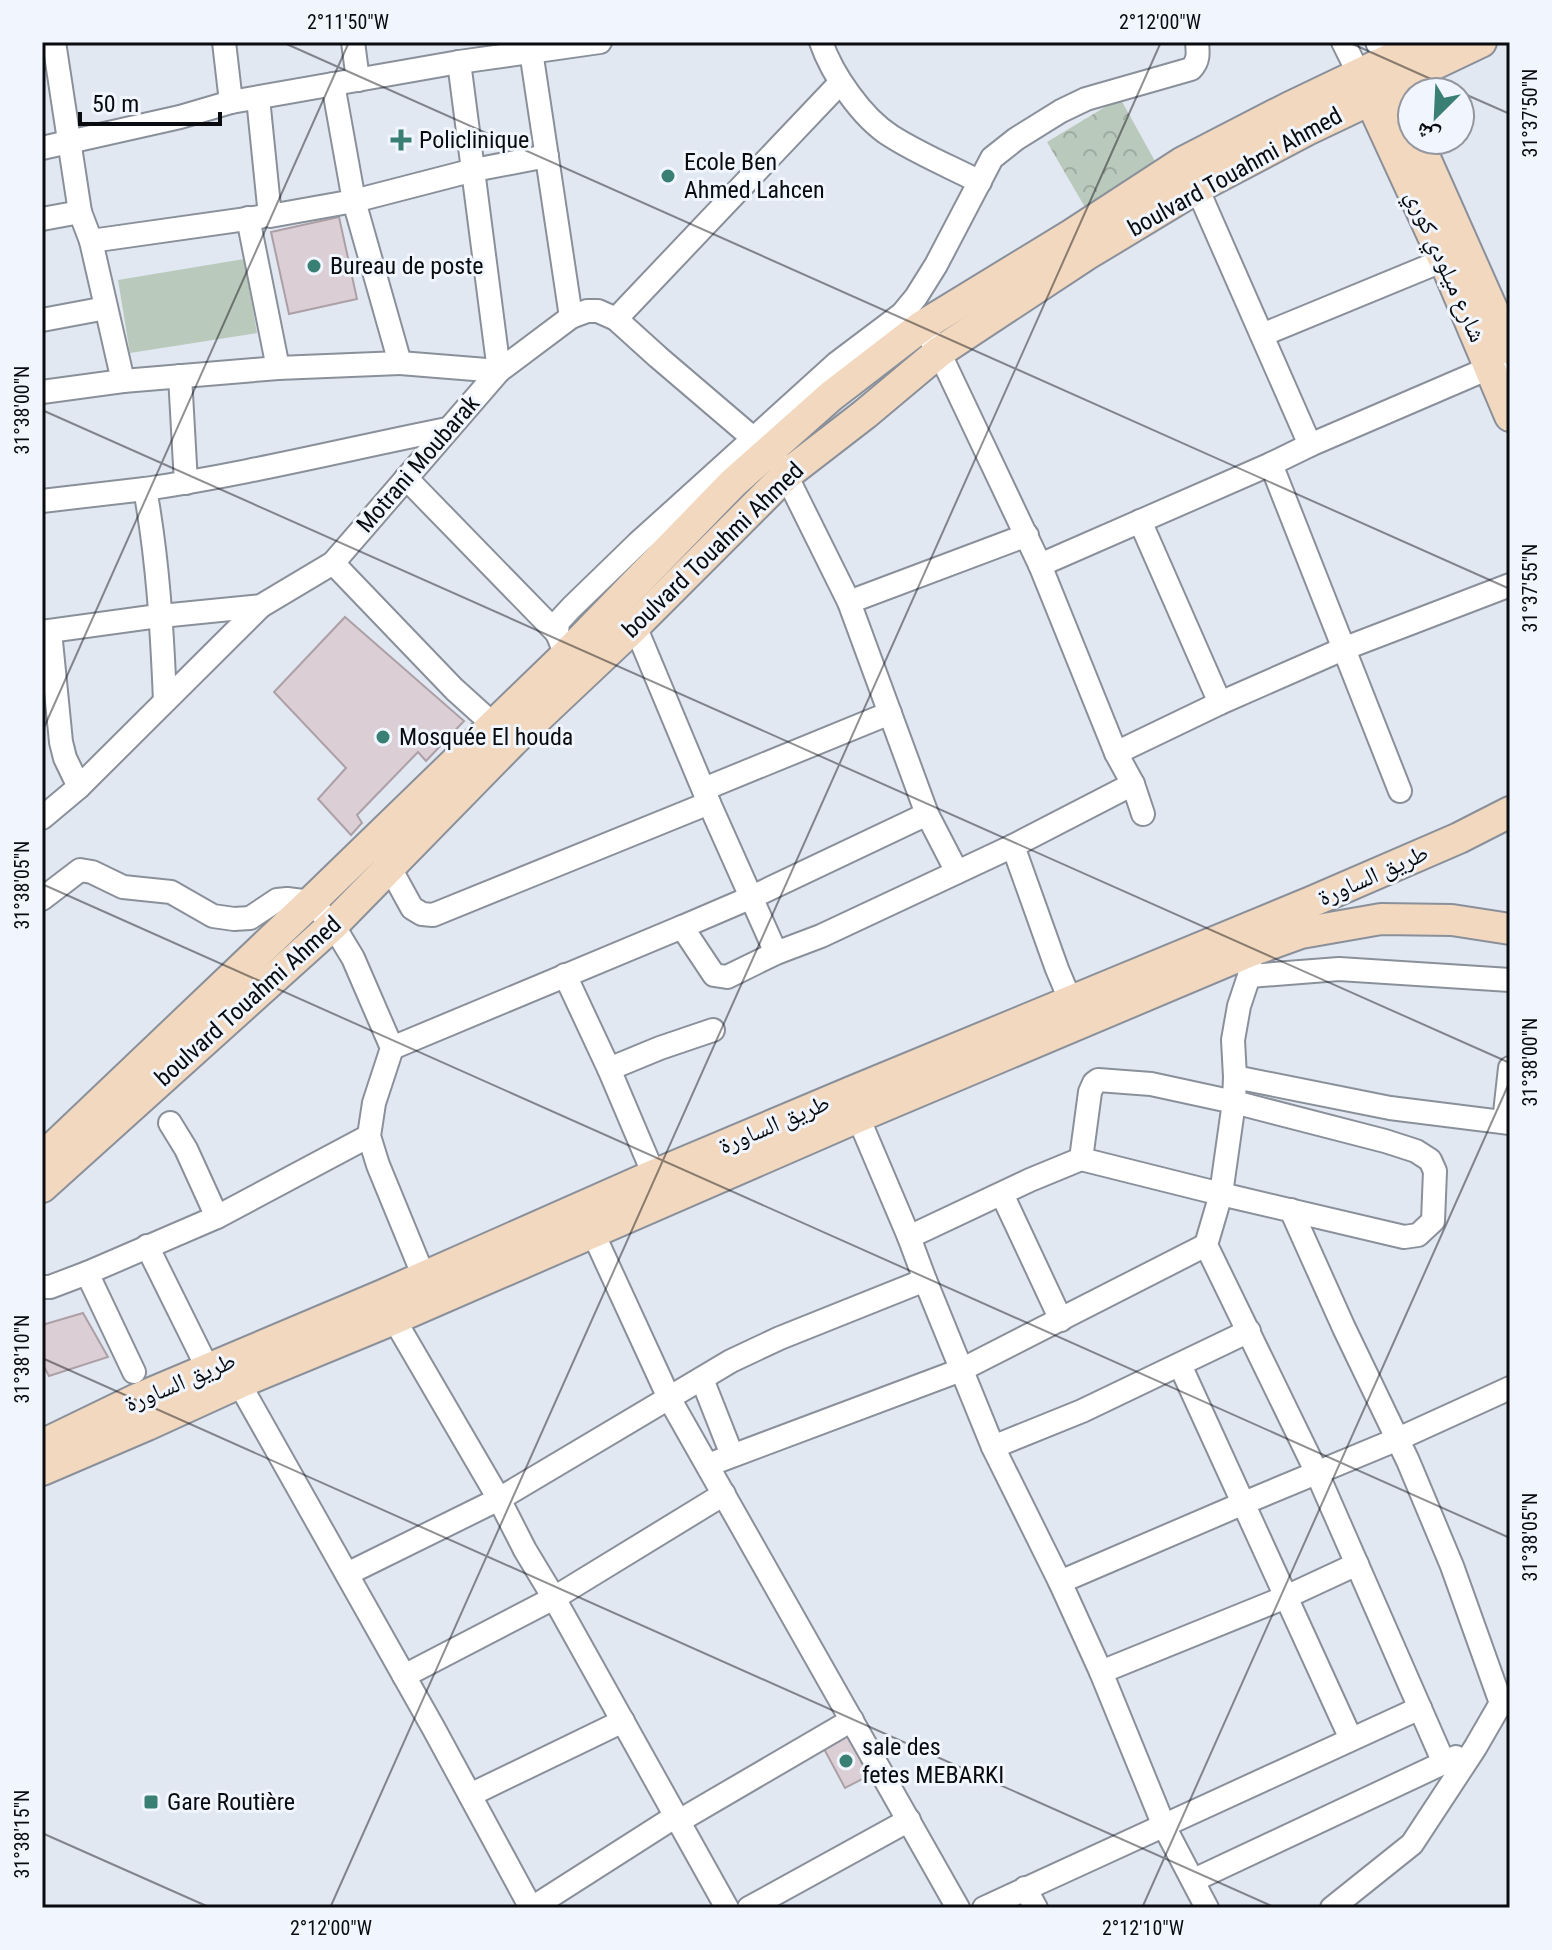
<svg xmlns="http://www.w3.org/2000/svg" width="1552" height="1950" viewBox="0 0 1552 1950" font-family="'Roboto Condensed','Noto Naskh Arabic',sans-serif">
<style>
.park{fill:url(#park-crowns)}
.garden{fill:#b9c9bb}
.building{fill:#dbced4;stroke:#aca0a6;stroke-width:2}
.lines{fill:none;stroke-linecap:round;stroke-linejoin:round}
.minor-casing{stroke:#8a909a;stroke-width:26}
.secondary-casing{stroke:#8a909a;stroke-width:34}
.minor{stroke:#fff;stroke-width:22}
.secondary{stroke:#f2d8be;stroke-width:30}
.ticks{fill:none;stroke:#0a0b0f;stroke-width:2;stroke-opacity:0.45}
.poi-dot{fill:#3a7f74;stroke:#f0f5fe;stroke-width:3}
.labels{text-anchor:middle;stroke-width:6;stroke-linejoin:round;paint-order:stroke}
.poi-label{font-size:24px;fill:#0a0b0f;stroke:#f0f5fe;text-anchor:start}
.street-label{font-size:24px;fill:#0a0b0f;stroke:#f0f5fe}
.neatline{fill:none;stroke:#0a0b0f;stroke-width:3}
.ticks-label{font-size:20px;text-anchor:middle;fill:#0a0b0f}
</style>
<defs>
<pattern id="park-crowns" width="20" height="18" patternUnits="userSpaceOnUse" patternTransform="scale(2)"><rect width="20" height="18" fill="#b9c9bb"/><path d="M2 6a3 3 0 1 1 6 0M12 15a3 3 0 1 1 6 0" fill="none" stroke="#9eaba0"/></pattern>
</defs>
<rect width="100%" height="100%" fill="#e2e8f2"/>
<polygon class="park" points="1120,98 1156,163 1086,209 1047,142"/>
<polygon class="garden" points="244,259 257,333 130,353 118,280"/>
<g class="building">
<polygon points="339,217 357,299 289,314 271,232"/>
<polygon points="345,617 464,721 426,761 418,752 357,815 362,823 351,835 318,799 346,768 274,692"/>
<polygon points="83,1313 108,1357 49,1376 42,1363 42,1325"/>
<polygon points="849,1735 868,1776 845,1788 823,1747"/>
</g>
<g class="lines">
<defs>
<g id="minor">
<polyline points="224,42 231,102"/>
<polyline points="353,42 358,80"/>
<path d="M821,42C832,74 862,118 891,136C919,154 951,167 980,182"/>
<polyline points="1343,42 1359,74"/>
<polyline points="1377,42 1386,61"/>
<polyline points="531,51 571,317"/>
<polyline points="258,98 270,216 354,201 333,84"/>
<polyline points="42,148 180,117 231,102 459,62 600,42"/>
<polyline points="547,156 474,170 354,201 400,363 499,371 571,317 587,311 598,311 616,319 658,357 754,439 770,450 786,475 849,602 927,814 957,872"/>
<polyline points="1197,188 1310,445 1503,362"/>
<polyline points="80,212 91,241 123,381 278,368"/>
<polyline points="248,218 278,368 400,363"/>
<polyline points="42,219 80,212 54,42"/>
<polyline points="91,241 260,217"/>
<polyline points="616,319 840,83"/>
<polyline points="42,320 106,308"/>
<polyline points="922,326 939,352 1040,565 1116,753 1133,784 1143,814"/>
<polyline points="1262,335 1444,260"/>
<polyline points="180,376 186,483"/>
<polyline points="42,392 123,381"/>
<polyline points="1310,445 1271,464 1400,791"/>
<polyline points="406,478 557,633"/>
<polyline points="42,501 145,489"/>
<polyline points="1140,521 1220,703"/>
<polyline points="333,563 454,689 505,735"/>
<polyline points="1040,565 1271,464"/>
<polyline points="849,602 1027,535"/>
<polyline points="635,626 709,803 776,953"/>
<polyline points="50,631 61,742 65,758 79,787"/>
<polyline points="42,632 151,617 261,606 333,563 499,371 459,62"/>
<path d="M566,655L557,633L558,622L572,607L638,543L837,363L902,314L916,297L936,265L992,158L1016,139L1061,111L1086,99L1191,69C1199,61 1198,53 1197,42"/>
<path d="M165,701C162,629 158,561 145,489C247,474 347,449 447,429"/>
<polyline points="1116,753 1220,703 1343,649 1510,585"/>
<polyline points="704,789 890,713"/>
<polyline points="42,818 79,787 261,606"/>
<polyline points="1013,846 1057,969 1071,1002"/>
<polyline points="384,857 412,908 422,914 433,915 709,803"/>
<polyline points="42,899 80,870 92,872 123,887 171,892 213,916 234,919 250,918 277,900 287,899 311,902 333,925 353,958 392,1048 374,1103 369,1136 378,1165 424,1277"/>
<polyline points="682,927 752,897 927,814"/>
<polyline points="565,975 609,1069 654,1175"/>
<polyline points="1249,976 1339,969 1510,980"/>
<polyline points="392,1048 682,927 714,975 727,977 776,953 821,936 1013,846 1133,784"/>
<polyline points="609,1069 660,1048 713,1030"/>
<polyline points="1235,1077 1390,1108 1510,1123"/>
<polyline points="854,1105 858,1117 909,1237 925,1280 993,1447 1060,1582 1101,1672 1164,1826 1207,1908"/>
<polyline points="1504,1122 1510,1068"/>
<polyline points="170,1123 186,1149 217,1217"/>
<polyline points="1081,1159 1090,1092 1094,1083 1098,1080 1151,1084 1234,1102 1385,1141 1416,1151 1430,1160 1435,1171 1433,1221 1418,1235 1404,1237 1221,1194 1234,1102 1235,1077 1233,1040 1239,1006 1249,976 1251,951"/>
<polyline points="1002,1194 1061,1320"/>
<polyline points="1291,1210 1344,1328 1408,1461 1452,1566 1501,1703 1475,1748 1412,1844 1332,1908"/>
<polyline points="587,1220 669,1398 958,1908"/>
<polyline points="909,1237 1030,1180 1081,1159 1221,1194 1206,1245 1317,1473 1444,1763"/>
<polyline points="147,1246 208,1369"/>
<polyline points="87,1273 217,1217 369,1136"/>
<polyline points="42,1287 50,1287 87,1273 134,1372"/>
<polyline points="389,1307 394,1319 499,1499 525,1550 554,1598 727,1908"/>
<polyline points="1180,1365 1351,1739"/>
<polyline points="702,1379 732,1455"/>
<polyline points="239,1383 434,1729 531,1908"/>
<polyline points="993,1447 1082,1411 1249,1331"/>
<polyline points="708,1465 961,1370 1206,1245"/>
<polyline points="347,1574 499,1499 731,1361 780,1338 925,1280"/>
<polyline points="1060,1582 1244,1503 1398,1439 1510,1388"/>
<polyline points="1101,1672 1286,1597 1357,1564"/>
<polyline points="404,1676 554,1598 724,1494"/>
<polyline points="470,1795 623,1721"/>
<polyline points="679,1821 852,1720"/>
<polyline points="1194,1880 1456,1757"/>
<polyline points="1025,1888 1036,1908"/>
<polyline points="532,1908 676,1816"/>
<polyline points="749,1908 909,1820"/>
<polyline points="984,1908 1420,1708"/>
</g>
<g id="secondary">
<polyline points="1388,65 1412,127"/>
<polyline points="1363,84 1444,260 1510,416"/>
<polyline points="1417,140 1510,349"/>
<polyline points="42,1158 311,902 566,655 733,483 831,396 922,326 1071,235 1183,162 1288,108 1426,42"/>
<polyline points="42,1187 333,925 512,742 635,626 786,475 865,414 939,352 1086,255 1197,188 1307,130 1370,100 1418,72 1481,42"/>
<polyline points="42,1445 137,1399 383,1295 654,1175 851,1092 1311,902 1459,838 1510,812"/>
<polyline points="42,1470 147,1425 239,1383 394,1319 858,1117 1251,951 1301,933 1381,919 1452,920 1510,929"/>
</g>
</defs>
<use href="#minor" class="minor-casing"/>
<use href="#secondary" class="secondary-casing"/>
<use href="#minor" class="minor"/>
<use href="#secondary" class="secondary"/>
</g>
<path class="ticks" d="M282,42L1510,589M1348,42L1460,92M1460,92L1510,114M42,410L1510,1063M42,732L349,42M42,884L1510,1538M42,1358L1276,1908M42,1833L211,1908M330,1908L1161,42M1142,1908L1510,1081"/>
<g class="poi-dot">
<path d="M397 128h8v8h8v8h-8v8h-8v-8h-8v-8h8z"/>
<circle cx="668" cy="176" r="8"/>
<circle cx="314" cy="266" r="8"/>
<circle cx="383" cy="737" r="8"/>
<circle cx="846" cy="1761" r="8"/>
<rect x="143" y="1794" width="16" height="16" rx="4"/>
</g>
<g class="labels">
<g class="poi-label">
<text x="419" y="148">Policlinique</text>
<text x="684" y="170">Ecole Ben<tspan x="684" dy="28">Ahmed Lahcen</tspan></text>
<text x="330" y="274">Bureau de poste</text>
<text x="399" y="745">Mosquée El houda</text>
<text x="862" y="1755">sale des<tspan x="862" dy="28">fetes MEBARKI</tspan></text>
<text x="167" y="1810">Gare Routière</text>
</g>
<g class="street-label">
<text transform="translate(1235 172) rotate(-29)" y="8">boulvard Touahmi Ahmed</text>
<text transform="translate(1446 266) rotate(66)" y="8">شارع ميلودي كوري</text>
<text transform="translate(418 464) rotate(-49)" y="8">Motrani Moubarak</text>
<text transform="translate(713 550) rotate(-44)" y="8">boulvard Touahmi Ahmed</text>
<text transform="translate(1373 875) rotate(-24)" y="8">طريق الساورة</text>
<text transform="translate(248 1001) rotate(-42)" y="8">boulvard Touahmi Ahmed</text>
<text transform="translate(774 1124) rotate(-23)" y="8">طريق الساورة</text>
<text transform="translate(180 1382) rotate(-23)" y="8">طريق الساورة</text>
</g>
</g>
<rect width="1552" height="1950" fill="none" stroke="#f0f5fe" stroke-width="88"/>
<g transform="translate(1436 116) rotate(204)"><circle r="38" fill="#f0f5fe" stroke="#94979e" stroke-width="2"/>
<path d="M0-6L14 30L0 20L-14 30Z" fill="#3a7f74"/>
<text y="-12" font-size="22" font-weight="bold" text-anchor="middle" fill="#0a0b0f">ش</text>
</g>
<path d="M80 112v12h140v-12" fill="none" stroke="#0a0b0f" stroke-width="4"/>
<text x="92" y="112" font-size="24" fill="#0a0b0f" stroke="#f0f5fe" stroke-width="6" paint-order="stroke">50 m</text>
<rect x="44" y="44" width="1464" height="1862" class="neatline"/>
<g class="ticks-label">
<text x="348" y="29">2°11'50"W</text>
<text x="1160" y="29">2°12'00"W</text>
<text transform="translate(1530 113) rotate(-90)" y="7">31°37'50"N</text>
<text transform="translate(22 410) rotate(-90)" y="7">31°38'00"N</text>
<text transform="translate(1530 588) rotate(-90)" y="7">31°37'55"N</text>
<text transform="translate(22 885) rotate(-90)" y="7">31°38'05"N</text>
<text transform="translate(1530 1062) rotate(-90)" y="7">31°38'00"N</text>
<text transform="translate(22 1359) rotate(-90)" y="7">31°38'10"N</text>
<text transform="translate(1530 1537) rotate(-90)" y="7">31°38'05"N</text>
<text transform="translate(22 1834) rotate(-90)" y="7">31°38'15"N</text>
<text x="331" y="1935">2°12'00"W</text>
<text x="1143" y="1935">2°12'10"W</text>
</g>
</svg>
